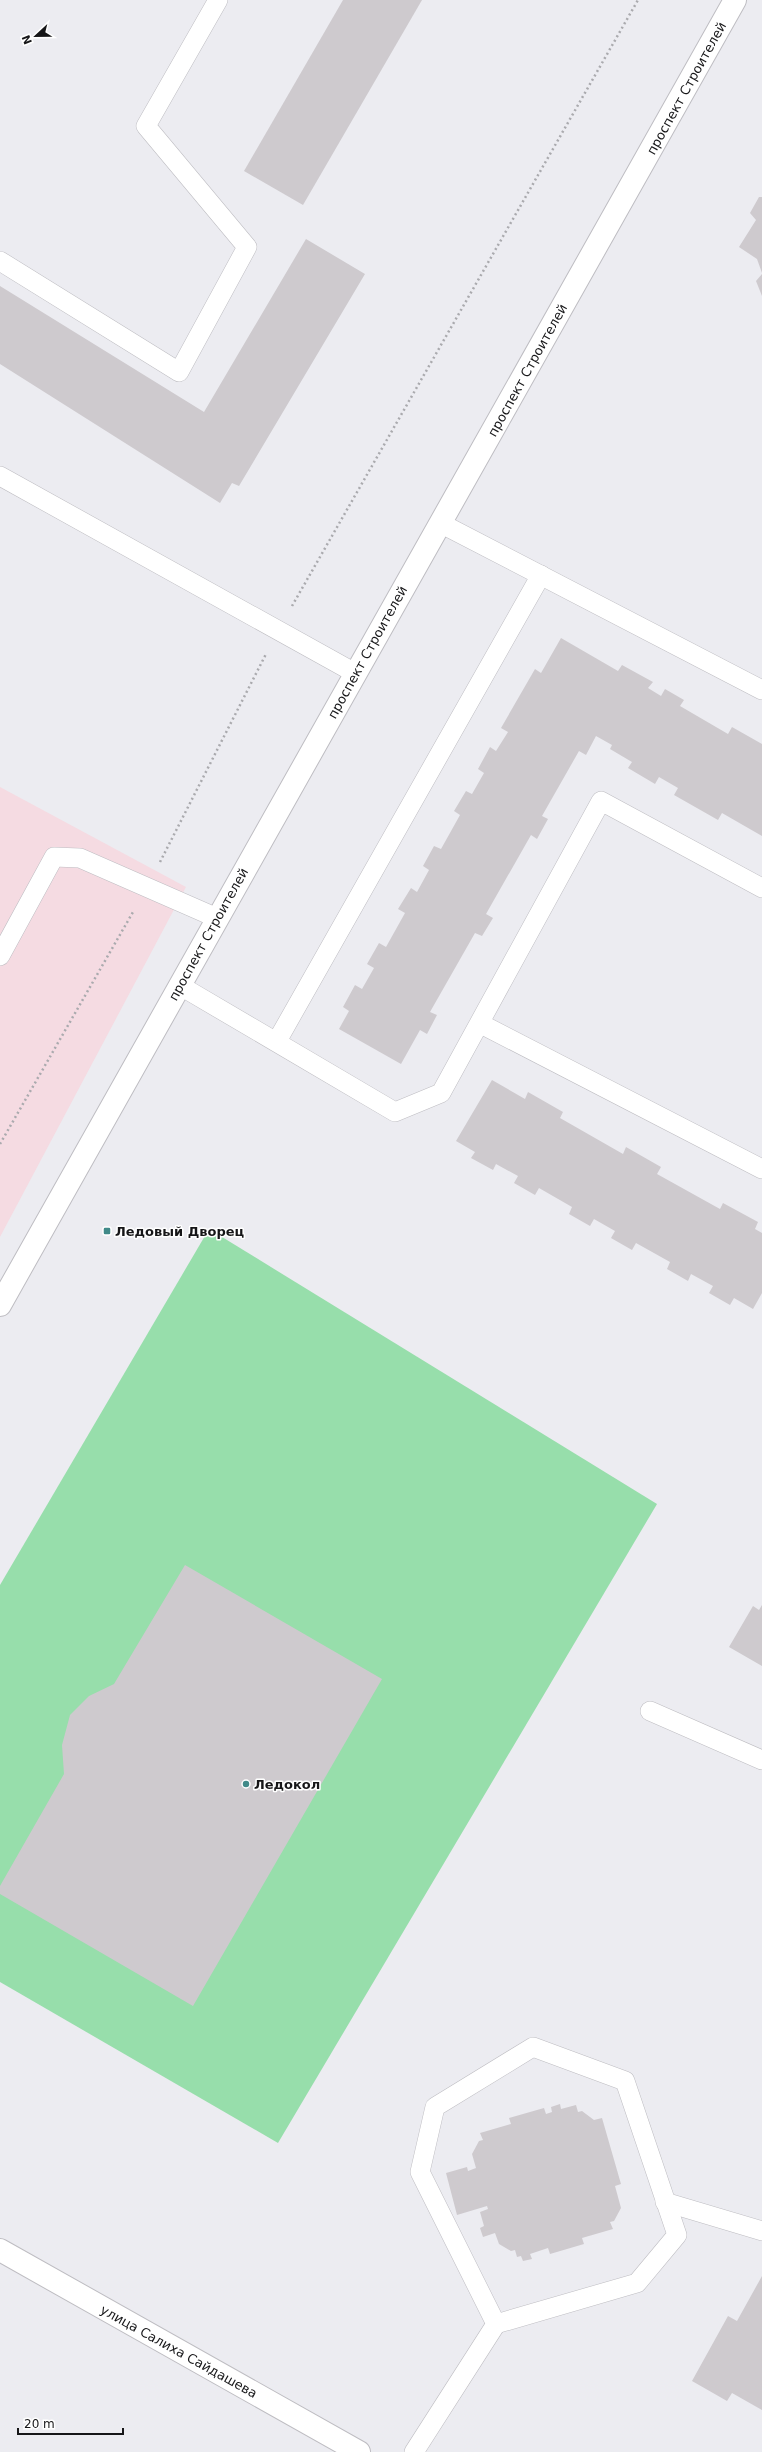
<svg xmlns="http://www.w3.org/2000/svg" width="762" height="2452" viewBox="0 0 762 2452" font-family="'DejaVu Sans',sans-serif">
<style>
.commercial{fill:#f5dbe2}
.park{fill:#97deab}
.building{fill:#cecace}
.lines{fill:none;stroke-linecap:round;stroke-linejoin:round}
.service-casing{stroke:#bebdc2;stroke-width:20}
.tertiary-casing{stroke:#bebdc2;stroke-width:24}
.path{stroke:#aaaaae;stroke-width:2.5;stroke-dasharray:2 3;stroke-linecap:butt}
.service{stroke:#fff;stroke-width:19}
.tertiary{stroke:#fff;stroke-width:22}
.poi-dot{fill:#418a89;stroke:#fff;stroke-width:1.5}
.labels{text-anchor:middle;stroke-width:3;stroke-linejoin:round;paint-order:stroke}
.street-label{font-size:13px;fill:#161618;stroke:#fff}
.poi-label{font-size:13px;font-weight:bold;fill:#161618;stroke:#fff;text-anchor:start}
</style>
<rect width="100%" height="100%" fill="#ececf1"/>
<polygon class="commercial" points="0,787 186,887 0,1237"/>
<polygon class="park" points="209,1229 657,1504 278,2143 0,1982 0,1585"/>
<g class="building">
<polygon points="343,0 422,0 303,205 244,171"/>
<polygon points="759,197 762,197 762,273 757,259 739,247 756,220 750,213"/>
<polygon points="306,239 365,274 239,486 232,483 220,503 0,364 0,286 204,412"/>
<polygon points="762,274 762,296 756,281"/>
<polygon points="561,638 618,671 622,665 653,682 648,688 661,696 665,689 684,700 680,706 728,734 732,727 762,744 762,836 722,813 718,820 674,795 678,788 659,777 655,784 628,768 632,762 610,749 612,745 596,736 586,755 579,751 542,816 548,819 537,839 531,835 486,914 493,918 482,936 475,933 430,1012 437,1015 427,1034 420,1030 401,1064 339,1029 349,1011 343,1007 355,985 362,989 374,968 367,964 379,943 386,947 405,913 398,909 411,888 417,892 429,870 423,866 434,846 441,849 460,815 454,811 466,791 472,794 484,773 478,769 490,747 496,751 508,732 501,728 535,669 541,673"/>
<polygon points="492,1080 525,1099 528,1092 563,1112 560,1118 623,1154 626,1147 661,1167 657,1174 720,1209 723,1203 758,1222 755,1229 762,1233 762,1293 753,1309 734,1298 730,1305 709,1293 713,1286 691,1274 688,1281 667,1269 670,1262 636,1243 632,1250 611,1238 615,1231 594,1219 590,1226 569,1214 572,1207 539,1188 535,1195 514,1183 518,1176 496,1164 493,1170 471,1158 475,1152 456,1141"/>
<polygon points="185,1565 382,1679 193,2006 0,1894 0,1886 64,1774 62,1745 70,1715 89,1696 114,1684"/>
<polygon points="762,1605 762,1666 729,1647 753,1606 759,1610"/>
<polygon points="560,2104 561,2109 576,2105 578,2112 582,2111 594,2120 602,2118 621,2184 615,2186 621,2208 614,2221 610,2222 613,2229 582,2238 584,2244 550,2254 548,2248 530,2254 532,2259 523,2261 521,2256 517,2257 515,2250 511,2251 499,2244 495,2233 483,2237 480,2228 484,2226 480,2212 488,2209 487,2206 457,2215 446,2173 467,2167 468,2171 476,2168 472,2154 479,2141 483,2140 480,2133 511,2124 509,2118 544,2108 546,2114 552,2112 551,2107"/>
<polygon points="762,2276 762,2410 732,2393 727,2401 692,2381 728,2316 737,2321"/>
</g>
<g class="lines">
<defs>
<g id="service">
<polyline points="0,261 179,372 247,247 146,126 218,0"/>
<polyline points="0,476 355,673"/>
<polyline points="440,523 762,690"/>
<polyline points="0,956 54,857 80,858 217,918"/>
<polyline points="179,985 395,1112 441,1093 601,801 762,888"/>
<polyline points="481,1024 762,1169"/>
<polyline points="277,1041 541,575"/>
<polyline points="650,1711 762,1760"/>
<polygon points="533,2047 625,2081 677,2235 637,2283 496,2324 420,2172 435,2107"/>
<polyline points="665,2202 762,2231"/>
<polyline points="414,2452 496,2324"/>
</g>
<g id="tertiary">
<polyline points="0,1305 735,0"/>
<polyline points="0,2250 359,2452"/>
</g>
</defs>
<use href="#service" class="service-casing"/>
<use href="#tertiary" class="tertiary-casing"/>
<g class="path">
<polyline points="292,606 638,0"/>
<polyline points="160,862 266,654"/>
<polyline points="0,1144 133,912"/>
</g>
<use href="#service" class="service"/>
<use href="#tertiary" class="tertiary"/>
</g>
<g class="poi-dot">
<rect x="103" y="1227" width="8" height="8" rx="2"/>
<circle cx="246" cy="1784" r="4"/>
</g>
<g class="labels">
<g class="street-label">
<text transform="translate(686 88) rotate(-61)" y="5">проспект Строителей</text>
<text transform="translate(527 370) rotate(-61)" y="5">проспект Строителей</text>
<text transform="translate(367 652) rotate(-61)" y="5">проспект Строителей</text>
<text transform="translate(208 934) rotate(-61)" y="5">проспект Строителей</text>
<text transform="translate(179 2351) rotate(29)" y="5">улица Салиха Сайдашева</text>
</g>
<g class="poi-label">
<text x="115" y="1236">Ледовый Дворец</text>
<text x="254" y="1789">Ледокол</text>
</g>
</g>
<g transform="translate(36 36) rotate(248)" stroke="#ffffff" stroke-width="3" paint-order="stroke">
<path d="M0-3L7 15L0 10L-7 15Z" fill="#161618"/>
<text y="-6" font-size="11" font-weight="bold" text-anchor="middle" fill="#161618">N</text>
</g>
<path d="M18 2428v6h105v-6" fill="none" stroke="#161618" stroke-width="2"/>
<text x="24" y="2428" font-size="12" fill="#161618" stroke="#ffffff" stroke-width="3" paint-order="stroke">20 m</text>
</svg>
